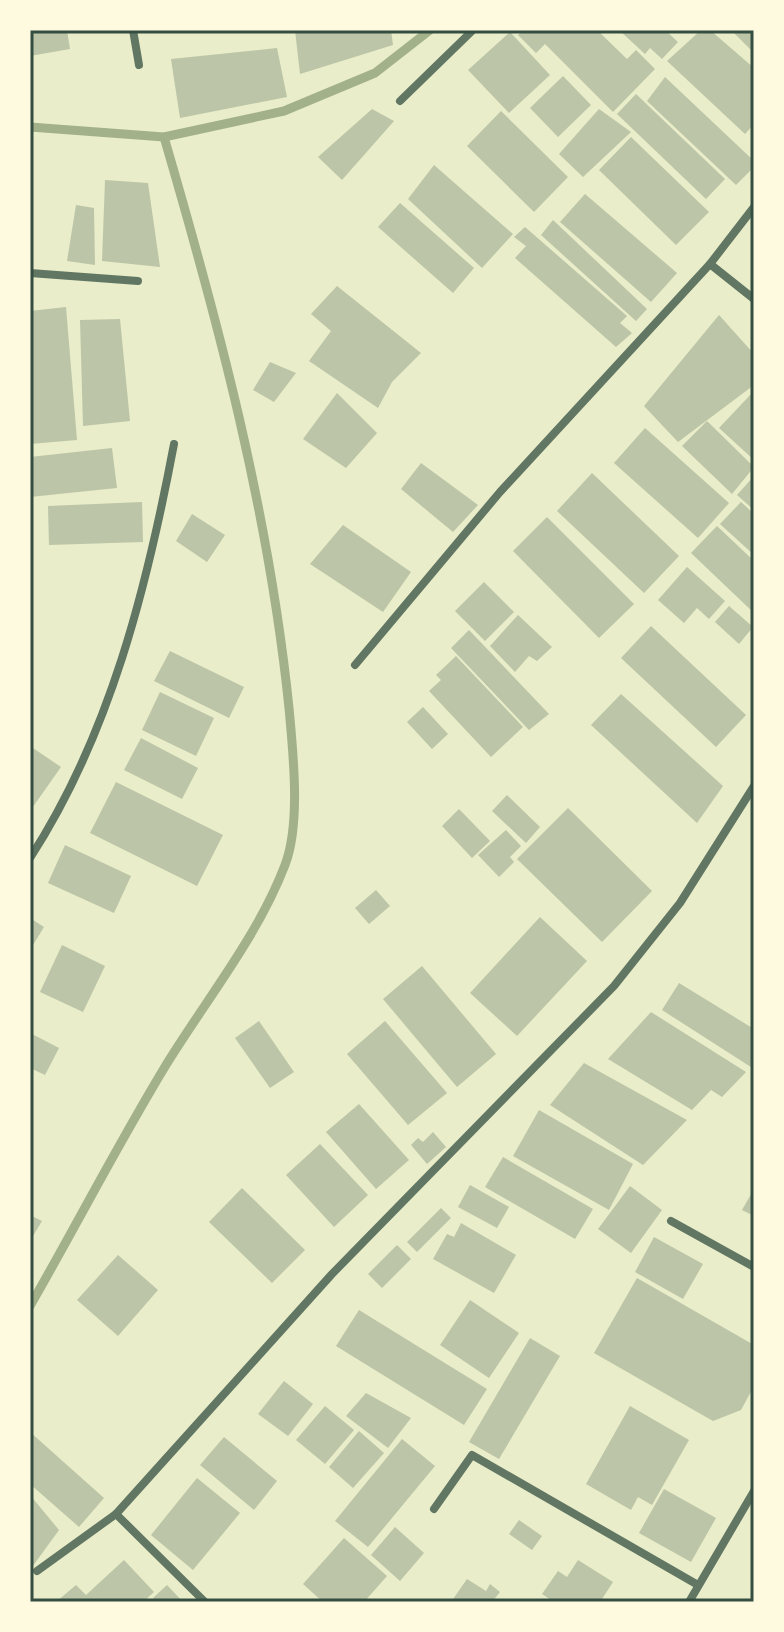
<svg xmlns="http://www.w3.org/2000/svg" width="784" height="1632" viewBox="0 0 784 1632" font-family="Ubuntu,sans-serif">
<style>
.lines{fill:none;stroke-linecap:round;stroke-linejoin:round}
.stream{stroke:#a3b18a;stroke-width:9}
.building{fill:#bcc5a7}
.minor{stroke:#617663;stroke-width:8}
.neatline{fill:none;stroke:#344e41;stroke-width:3}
</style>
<rect width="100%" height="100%" fill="#e9edc9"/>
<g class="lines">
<g class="stream">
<polyline points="30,127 164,137 284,111 375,73 430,30"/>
<path d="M30,1306C76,1226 118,1144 166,1065C206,1000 258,936 285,865C301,824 293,752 289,708C269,513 219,325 164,137"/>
</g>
</g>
<g class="building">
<polygon points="30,30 67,30 70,49 30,56"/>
<polygon points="295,30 391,30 393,45 300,74"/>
<polygon points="523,30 597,30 627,59 636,50 655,69 613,112 545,44 536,53 518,35"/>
<polygon points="619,30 665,30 678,42 662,59 650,48 645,54"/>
<polygon points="701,30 710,30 754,68 754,124 745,134 667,61"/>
<polygon points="731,30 754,30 754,53"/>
<polygon points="510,32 550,75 509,113 468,70"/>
<polygon points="277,48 287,97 180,118 171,59"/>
<polygon points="563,76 591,105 558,137 530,108"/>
<polygon points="665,77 754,161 754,167 736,185 647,101"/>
<polygon points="636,94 725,179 706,199 617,114"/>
<polygon points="372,109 394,121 342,180 318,157"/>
<polygon points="599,109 631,132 583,177 559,154"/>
<polygon points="501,111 568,177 534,212 467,146"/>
<polygon points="631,137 709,212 676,245 599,170"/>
<polygon points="434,165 513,234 482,268 408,199"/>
<polygon points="105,180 148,183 160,267 102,261"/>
<polygon points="585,194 677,273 651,302 560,222"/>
<polygon points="400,203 474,268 453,293 378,227"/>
<polygon points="76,205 94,208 95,265 67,261"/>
<polygon points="553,220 647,309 636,321 541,235"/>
<polygon points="525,227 627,316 620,323 632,333 616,347 515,258 526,246 514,237"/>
<polygon points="337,286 421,353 392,382 378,408 309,361 331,331 311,314"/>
<polygon points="66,307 77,440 30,444 30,311"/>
<polygon points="719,315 754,354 754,385 678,442 644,406"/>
<polygon points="120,319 130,421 83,426 80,320"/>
<polygon points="270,362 296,373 274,402 253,390"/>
<polygon points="754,391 754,460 719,428"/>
<polygon points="337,393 377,433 346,468 303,439"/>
<polygon points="707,421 754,467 732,494 682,446"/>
<polygon points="645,428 729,503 698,538 614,463"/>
<polygon points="112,448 117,488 30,497 30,457"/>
<polygon points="421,463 478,505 453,532 401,489"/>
<polygon points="592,473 679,556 644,593 557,511"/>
<polygon points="754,476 754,510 737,495"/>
<polygon points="142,502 143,542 49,545 48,506"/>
<polygon points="741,502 754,514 754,555 720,524"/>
<polygon points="192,514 225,535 207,562 176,541"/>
<polygon points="547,517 634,604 599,638 513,551"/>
<polygon points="343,525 411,572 383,612 310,564"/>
<polygon points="717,526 754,561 754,613 691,553"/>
<polygon points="687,567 725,601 709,619 697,608 684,623 658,600"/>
<polygon points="484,582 514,612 485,641 455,611"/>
<polygon points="729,606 753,627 739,644 715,622"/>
<polygon points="518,615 552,647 537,661 529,656 515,672 490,646"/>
<polygon points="651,626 746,715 716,747 621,658"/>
<polygon points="469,630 549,714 529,730 451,648"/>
<polygon points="170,651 244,687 229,718 154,681"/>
<polygon points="456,656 523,727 491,757 429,691 441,680 436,675"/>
<polygon points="160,692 214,718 196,756 142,730"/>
<polygon points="621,694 723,786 697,823 591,725"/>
<polygon points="423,707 448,734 432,749 407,722"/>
<polygon points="141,738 198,768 182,799 124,770"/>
<polygon points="30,746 61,767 30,811"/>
<polygon points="116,782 223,835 197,886 90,833"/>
<polygon points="507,795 540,827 526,843 492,811"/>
<polygon points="568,808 652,891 602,942 517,859"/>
<polygon points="459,809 490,841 472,858 442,826"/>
<polygon points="506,830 521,846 510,857 514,862 499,877 478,855"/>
<polygon points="65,845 131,876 114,913 48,883"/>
<polygon points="376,890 390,906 369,924 355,908"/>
<polygon points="540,917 587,961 517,1036 470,993"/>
<polygon points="30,918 44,927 30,950"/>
<polygon points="62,945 105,966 83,1012 40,992"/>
<polygon points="422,966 496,1054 457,1087 383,999"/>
<polygon points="679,983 754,1029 754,1069 662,1010"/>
<polygon points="651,1012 746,1072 722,1097 711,1090 692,1110 608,1059"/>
<polygon points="259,1021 294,1072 270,1088 235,1038"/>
<polygon points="385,1021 447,1093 408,1125 347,1054"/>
<polygon points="30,1033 59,1048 45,1075 30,1068"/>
<polygon points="584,1063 687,1120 643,1165 550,1105"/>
<polygon points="359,1104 409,1160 376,1189 326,1132"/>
<polygon points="539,1110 633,1164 609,1210 513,1156"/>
<polygon points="433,1132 446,1147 427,1164 411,1145 418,1138 423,1142"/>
<polygon points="320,1144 368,1195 334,1227 286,1175"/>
<polygon points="503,1157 593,1209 575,1239 485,1187"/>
<polygon points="470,1185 509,1207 497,1228 458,1207"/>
<polygon points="630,1186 662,1210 631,1253 598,1229"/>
<polygon points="242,1188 305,1250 272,1283 209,1222"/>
<polygon points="754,1189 754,1216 742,1210"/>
<polygon points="441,1208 451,1218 417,1252 407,1242"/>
<polygon points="30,1215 42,1221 30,1241"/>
<polygon points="461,1223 516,1255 494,1293 433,1259 447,1234 454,1237"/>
<polygon points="654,1237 703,1264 683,1299 635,1272"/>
<polygon points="397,1245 411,1259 382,1288 368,1274"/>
<polygon points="118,1255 158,1290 118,1336 77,1300"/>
<polygon points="637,1278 754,1345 754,1386 741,1410 713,1421 594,1353"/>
<polygon points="470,1300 519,1333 489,1378 440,1345"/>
<polygon points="359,1310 487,1389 464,1425 336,1346"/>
<polygon points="530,1338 560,1356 499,1459 469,1442"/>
<polygon points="284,1381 313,1404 288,1436 258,1414"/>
<polygon points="366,1393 411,1418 388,1448 346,1416"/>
<polygon points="325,1406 354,1430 325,1464 296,1440"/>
<polygon points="630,1406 689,1440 652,1505 638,1497 631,1510 586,1484"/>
<polygon points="359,1431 384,1453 353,1488 329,1467"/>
<polygon points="30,1432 104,1498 79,1527 30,1484"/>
<polygon points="224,1437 277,1481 254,1510 200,1465"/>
<polygon points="402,1439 435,1466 368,1547 335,1521"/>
<polygon points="197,1478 240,1513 193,1570 151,1535"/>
<polygon points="664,1489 716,1518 691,1562 639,1533"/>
<polygon points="30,1495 59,1530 30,1570"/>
<polygon points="519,1520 542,1536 532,1550 509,1534"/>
<polygon points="395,1527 424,1553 400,1581 371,1555"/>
<polygon points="344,1538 387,1576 364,1602 323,1602 303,1584"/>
<polygon points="124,1560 154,1592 143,1602 56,1602 76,1585 86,1595"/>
<polygon points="578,1560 613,1582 600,1602 554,1602 542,1594 558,1571 567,1577"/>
<polygon points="467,1579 486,1591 490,1584 500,1592 492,1602 451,1602"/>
<polygon points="167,1585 183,1602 157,1602 153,1598"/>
</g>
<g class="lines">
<g class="minor">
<polyline points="133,30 139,65"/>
<polyline points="400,101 473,30"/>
<polyline points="710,264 754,299"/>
<polyline points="30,273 138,281"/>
<polyline points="355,665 500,492 710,264 754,207"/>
<path d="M30,858C110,735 147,587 174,444"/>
<polyline points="671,1221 754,1267"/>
<polyline points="434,1509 472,1455 698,1585"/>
<polyline points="116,1514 205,1602"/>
<polyline points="37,1571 116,1514 332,1274 614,986 680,903 754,786"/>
<polyline points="689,1602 754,1491"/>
</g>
</g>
<rect width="784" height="1632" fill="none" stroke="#fefae0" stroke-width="64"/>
<rect x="32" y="32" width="720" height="1568" class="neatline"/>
</svg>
